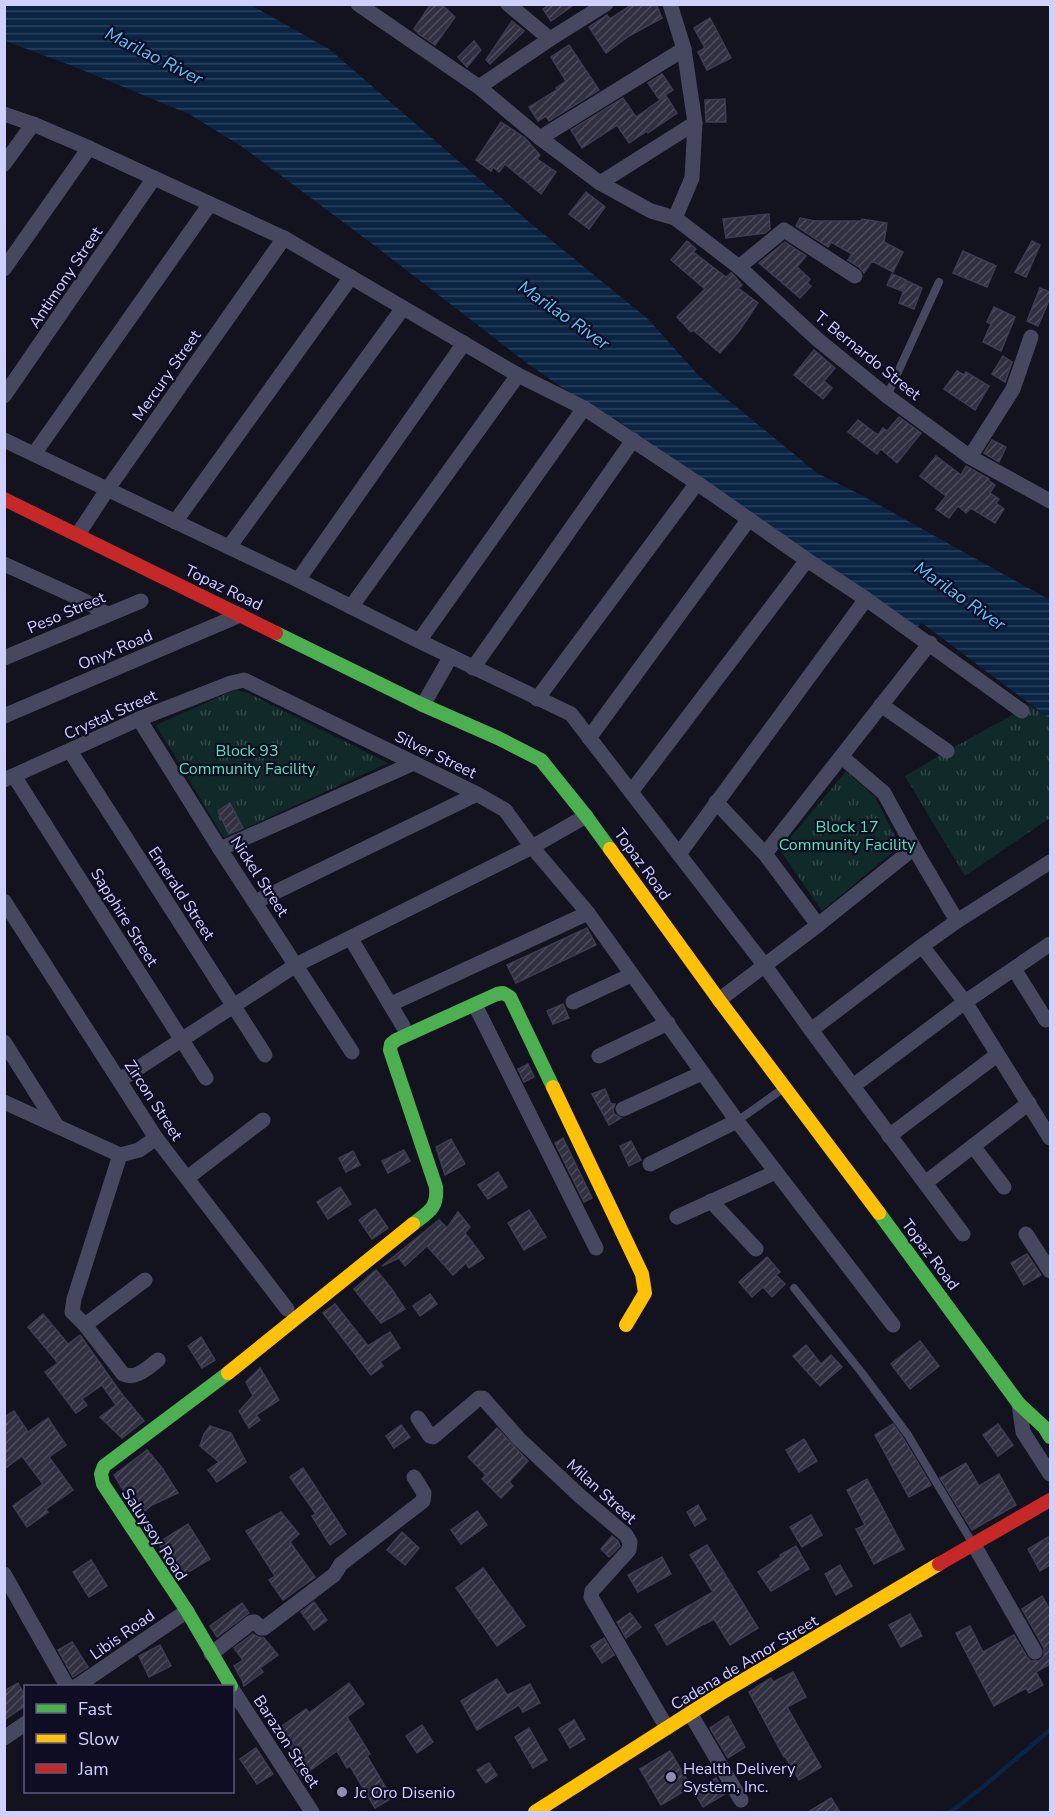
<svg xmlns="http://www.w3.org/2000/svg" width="1055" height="1817" viewBox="0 0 1055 1817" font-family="'Nunito Sans',sans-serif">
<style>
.grass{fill:url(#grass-tufts)}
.water{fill:url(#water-rules)}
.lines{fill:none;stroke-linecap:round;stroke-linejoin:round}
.stream{stroke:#0a2443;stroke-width:4.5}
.building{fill:url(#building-hatch);stroke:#3e3c53;stroke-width:1.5}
.lane{stroke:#464860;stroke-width:8}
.street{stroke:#464860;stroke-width:15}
.fast{stroke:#4caf50;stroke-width:14}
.slow{stroke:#ffc107;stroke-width:14}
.jam{stroke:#c62828;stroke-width:14}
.poi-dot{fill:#8e8eb1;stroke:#0e0d24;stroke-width:2}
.labels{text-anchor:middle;stroke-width:4.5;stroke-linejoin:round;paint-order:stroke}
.street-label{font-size:16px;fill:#d0d0ff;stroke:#0e0d24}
.park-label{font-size:16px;fill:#55e5b3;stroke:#0e0d24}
.poi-label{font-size:16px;fill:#d0d0ff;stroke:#0e0d24;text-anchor:start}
.water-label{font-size:18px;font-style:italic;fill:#5ec5ff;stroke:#0e0d24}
</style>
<defs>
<pattern id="grass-tufts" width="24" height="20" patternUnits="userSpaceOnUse" patternTransform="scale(1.5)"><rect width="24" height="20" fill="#102a29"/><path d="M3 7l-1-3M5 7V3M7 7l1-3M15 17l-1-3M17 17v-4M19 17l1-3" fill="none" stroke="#324849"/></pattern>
<pattern id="water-rules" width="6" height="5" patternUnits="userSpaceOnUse" patternTransform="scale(1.5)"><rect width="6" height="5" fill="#0a2443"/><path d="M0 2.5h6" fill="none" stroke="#2d435f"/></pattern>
<pattern id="building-hatch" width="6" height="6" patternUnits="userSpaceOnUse" patternTransform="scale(1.5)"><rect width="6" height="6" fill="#313041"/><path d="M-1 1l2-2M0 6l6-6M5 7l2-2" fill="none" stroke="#4e4d5e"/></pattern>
</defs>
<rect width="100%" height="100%" fill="#13121f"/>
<g class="grass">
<polygon points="235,690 248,693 388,763 224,838 156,725"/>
<polygon points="1030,705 1050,719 1050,818 965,876 905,776 947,751"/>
<polygon points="846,771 875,797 900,846 822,911 780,850"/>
</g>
<polygon class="water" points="4,5 251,5 329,49 529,222 648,319 700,377 817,473 863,496 1050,600 1050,719 922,623 916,628 614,418 609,420 528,364 379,249 244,148 189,114 70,65 5,41"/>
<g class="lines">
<polyline class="stream" points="950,1812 978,1791 1050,1730"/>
</g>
<g class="building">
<polygon points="431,4 441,4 455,17 435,45 419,34 414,29"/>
<polygon points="551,4 575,4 551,21 543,9"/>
<polygon points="633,4 656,4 662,18 629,36 606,53 589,27 607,15 610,19"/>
<polygon points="710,18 731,58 707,70 698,52 705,48 694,28"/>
<polygon points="512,21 524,31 490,64 486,60"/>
<polygon points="474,41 481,50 467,67 458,57"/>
<polygon points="569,45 599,90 549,121 546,116 538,121 529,107 557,90 556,88 566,81 551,57"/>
<polygon points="662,74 673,90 659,99 648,83"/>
<polygon points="666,96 677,113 648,133 647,131 629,143 617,125 582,148 571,130 623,98 636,117"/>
<polygon points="725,99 726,122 706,122 705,100"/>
<polygon points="501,122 525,138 540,155 537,159 556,172 541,194 505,164 499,172 493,167 491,171 476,160"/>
<polygon points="586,192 605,207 589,229 569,214"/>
<polygon points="769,214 770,229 765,233 726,238 723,219"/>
<polygon points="800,218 815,221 861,221 862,219 887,223 884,242 903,252 893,272 872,261 864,273 860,268 848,260 852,254 831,242 828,247 796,226"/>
<polygon points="687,241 696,249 693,252 726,277 731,273 733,274 742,285 738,288 758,303 739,331 720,353 693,330 691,332 677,317 705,289 671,260"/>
<polygon points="1032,241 1040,245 1026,277 1015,272"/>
<polygon points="785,242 806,256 797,267 810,279 807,283 811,286 800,298 759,263"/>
<polygon points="963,251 996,266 987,287 953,273"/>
<polygon points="892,274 906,280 902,291 887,285"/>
<polygon points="907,281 922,288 914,309 899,303"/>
<polygon points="1040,288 1050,292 1050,298 1038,326 1027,321"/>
<polygon points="994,307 1015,317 1001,351 983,342 991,324 987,322"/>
<polygon points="814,350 835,368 824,381 832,388 823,399 794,375"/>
<polygon points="1003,356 1012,362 1005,382 992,374"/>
<polygon points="957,371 964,375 966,372 989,386 975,410 944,389"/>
<polygon points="899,417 921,433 897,463 881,449 877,454 848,432 858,420 878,435 883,428 887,431"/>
<polygon points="992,440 1006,447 999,462 984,453"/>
<polygon points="936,456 961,475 966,466 989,479 988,480 995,485 990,493 999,499 996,503 1004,509 995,523 971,508 966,513 958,506 949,518 936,509 946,496 920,476"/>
<polygon points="230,803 243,828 229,834 218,811"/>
<polygon points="587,928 596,945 516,983 507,965"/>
<polygon points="563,1004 569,1018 553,1024 547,1011"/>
<polygon points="528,1064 534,1077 524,1082 518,1069"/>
<polygon points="605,1089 611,1104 615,1104 613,1109 614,1114 621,1118 609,1125 592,1094"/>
<polygon points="563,1138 592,1198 584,1202 555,1143"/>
<polygon points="451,1139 465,1164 445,1175 436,1147"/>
<polygon points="631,1141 641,1160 629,1166 620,1146"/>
<polygon points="404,1150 410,1161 388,1173 382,1161"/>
<polygon points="353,1151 360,1165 346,1172 339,1158"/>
<polygon points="498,1172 507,1187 488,1199 478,1185"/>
<polygon points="340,1187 351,1204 328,1219 317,1202"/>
<polygon points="375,1209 388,1228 372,1239 359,1220"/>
<polygon points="529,1210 546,1237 524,1250 508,1223"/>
<polygon points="458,1212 470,1227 465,1233 484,1258 469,1268 466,1263 453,1275 427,1246 405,1266 399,1258 382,1266 439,1220 447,1228"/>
<polygon points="1027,1254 1041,1275 1024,1285 1011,1263"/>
<polygon points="767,1257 780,1272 776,1275 785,1284 772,1297 763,1287 752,1297 739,1282"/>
<polygon points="376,1270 391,1288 405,1309 381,1323 354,1289"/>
<polygon points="430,1294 437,1304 420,1316 413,1306"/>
<polygon points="335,1304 368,1346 390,1332 400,1348 380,1362 383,1366 371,1375 323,1313"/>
<polygon points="43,1314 68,1344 80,1335 121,1393 144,1421 122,1438 100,1417 116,1405 102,1385 82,1399 87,1405 76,1413 45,1372 58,1363 28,1327"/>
<polygon points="201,1337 215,1360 202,1368 188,1346"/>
<polygon points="920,1341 939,1366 910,1389 891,1364"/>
<polygon points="806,1345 821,1364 831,1355 842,1367 820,1386 793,1356"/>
<polygon points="260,1368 279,1400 256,1415 260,1420 249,1428 239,1411 253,1396 246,1382"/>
<polygon points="14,1411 28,1432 48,1418 66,1445 49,1457 73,1490 46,1509 48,1512 27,1527 13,1506 43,1484 22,1456 4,1469 4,1417"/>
<polygon points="893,1424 903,1438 931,1485 909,1497 875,1435"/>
<polygon points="998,1424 1013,1445 998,1456 983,1435"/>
<polygon points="401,1425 410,1437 394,1448 386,1436"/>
<polygon points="210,1426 231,1433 246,1462 217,1482 208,1470 219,1462 200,1446 204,1434"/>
<polygon points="497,1428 528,1461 509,1482 513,1486 501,1498 482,1479 486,1475 468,1457"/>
<polygon points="804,1439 817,1461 799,1472 786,1450"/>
<polygon points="147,1450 162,1468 178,1493 152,1505 139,1516 114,1475"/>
<polygon points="966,1463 979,1486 999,1474 1016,1505 972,1530 940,1478"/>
<polygon points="303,1468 346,1534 330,1545 312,1516 316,1514 290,1477"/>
<polygon points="867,1479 904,1549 874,1564 856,1529 865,1525 847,1490"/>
<polygon points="698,1505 706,1519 695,1526 687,1512"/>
<polygon points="477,1511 487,1525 461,1544 451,1530"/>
<polygon points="281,1512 299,1534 290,1542 315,1577 283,1600 269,1580 275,1576 246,1531"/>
<polygon points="811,1515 822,1535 802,1547 790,1527"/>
<polygon points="188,1524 210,1559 180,1577 158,1543"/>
<polygon points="402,1532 419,1548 405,1565 387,1550"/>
<polygon points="612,1536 618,1541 620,1546 609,1557 601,1549"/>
<polygon points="1050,1536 1050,1565 1040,1571 1028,1549"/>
<polygon points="707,1545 758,1628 730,1645 714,1619 705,1624 705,1623 667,1645 655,1625 713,1592 690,1555"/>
<polygon points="796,1546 809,1569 771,1591 758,1572 781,1557 780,1555"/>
<polygon points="662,1557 671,1574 638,1592 628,1575"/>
<polygon points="91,1560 107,1586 89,1597 73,1572"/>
<polygon points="840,1565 852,1586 836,1595 825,1574"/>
<polygon points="483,1568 525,1626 497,1646 456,1588"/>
<polygon points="1042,1596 1050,1610 1050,1664 1036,1672 1043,1685 1029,1693 1026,1688 994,1706 956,1633 970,1626 983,1652 1014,1635 1027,1657 1031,1661 1039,1661 1044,1656 1044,1648 1022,1609"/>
<polygon points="314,1602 327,1620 314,1630 301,1612"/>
<polygon points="242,1603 249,1613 217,1637 210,1626"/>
<polygon points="630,1613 641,1627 626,1638 617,1622"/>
<polygon points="910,1614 922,1636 901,1647 889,1625"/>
<polygon points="253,1634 258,1637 264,1638 278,1655 260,1668 263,1672 244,1686 242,1680 234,1666 243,1660 234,1648"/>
<polygon points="604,1638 614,1655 602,1663 591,1646"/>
<polygon points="72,1642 88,1667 73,1677 58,1650"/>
<polygon points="160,1645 171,1666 149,1677 139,1656"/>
<polygon points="793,1672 806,1697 787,1707 821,1767 799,1780 785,1756 784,1757 749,1692 771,1678 773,1682"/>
<polygon points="497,1679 507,1695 530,1684 540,1703 523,1712 519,1705 477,1730 461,1701"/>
<polygon points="18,1683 26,1698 26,1705 4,1720 4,1691"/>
<polygon points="349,1683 364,1704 347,1717 370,1754 367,1756 392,1798 375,1808 350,1766 347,1768 337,1751 301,1777 292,1764 299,1760 278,1729 306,1709 309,1713"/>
<polygon points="728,1716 745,1747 728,1758 710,1728"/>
<polygon points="574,1720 585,1739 570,1748 559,1729"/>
<polygon points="422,1725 433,1742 417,1753 406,1736"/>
<polygon points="529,1728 547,1760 533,1768 515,1737"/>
<polygon points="256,1748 273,1774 257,1784 240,1759"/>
<polygon points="670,1751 691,1787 661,1805 640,1769"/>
<polygon points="489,1763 497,1775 486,1783 477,1770"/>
<polygon points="716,1778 725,1794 703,1807 694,1791"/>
<polygon points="831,1798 840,1812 808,1812"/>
</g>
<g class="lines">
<g class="lane">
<polyline points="887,396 939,282"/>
<polyline points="737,1121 784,1088"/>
<polyline points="794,1288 862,1373 908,1435 973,1544"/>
</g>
<g class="street">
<polyline points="358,4 479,87 540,138 600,183 651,211 675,218 739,267 817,339 887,396 970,457 1050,501"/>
<polyline points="508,4 550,39"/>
<polyline points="670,4 684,49 695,123 692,178 675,218"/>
<polyline points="479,87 550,39 606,4"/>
<polyline points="4,114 33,124 89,148 284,238 518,375 584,408 697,483 807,560 866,599 1022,711"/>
<polyline points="540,138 684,49"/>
<polyline points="4,164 33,124"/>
<polyline points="600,183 695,123"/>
<polyline points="739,267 784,230 855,276"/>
<polyline points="4,269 89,148"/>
<polyline points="4,396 154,178"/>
<polyline points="4,440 298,580 419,641 571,714 765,966 811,1030 963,1234"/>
<polyline points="34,454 210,204"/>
<polyline points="970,457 1013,389 1031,337"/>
<polyline points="175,522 351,277"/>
<polyline points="78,534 107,490 284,238"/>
<polyline points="229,547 403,308"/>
<polyline points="4,564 83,600 107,614"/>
<polyline points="298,580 464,343"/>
<polyline points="351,607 518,375"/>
<polyline points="419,641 584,408"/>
<polyline points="4,658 141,601"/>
<polyline points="473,668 633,440"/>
<polyline points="537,699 697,483"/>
<polyline points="423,705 451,656"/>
<polyline points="881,705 947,751"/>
<polyline points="4,716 240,615"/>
<polyline points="139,719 220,849 352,1052"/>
<polyline points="589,738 749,519"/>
<polyline points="70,751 265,1055"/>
<polyline points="842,757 884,793 914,848 957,921"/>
<polyline points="14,776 206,1078"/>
<polyline points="4,780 139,719 231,683 244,680 414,763 477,794 505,810 532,847 588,913 737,1121 893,1325"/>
<polyline points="631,792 807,560"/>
<polyline points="716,802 765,854 818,925"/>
<polyline points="220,849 414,763"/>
<polyline points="679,854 866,599"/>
<polyline points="765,854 930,643"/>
<polyline points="4,901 156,1138 287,1309"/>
<polyline points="255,902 477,794"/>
<polyline points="351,939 403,1026"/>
<polyline points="922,946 965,1002 1050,1138"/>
<polyline points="1014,969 1046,1020"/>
<polyline points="719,1000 818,925 914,848"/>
<polyline points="573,1002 631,975"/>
<polyline points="391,1004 588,913"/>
<polyline points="475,1005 596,1248"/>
<polyline points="811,1030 922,946 957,921 1050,862"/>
<polyline points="4,1042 57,1126"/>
<polyline points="599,1056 668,1023"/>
<polyline points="120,1080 296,965 532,847 586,816"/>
<polyline points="853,1086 965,1002 1050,944"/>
<polyline points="4,1102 120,1155 139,1150 156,1138"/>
<polyline points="623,1109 702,1073"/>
<polyline points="889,1136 997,1055"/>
<polyline points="973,1146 1004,1187"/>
<path d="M120,1155L74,1299L72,1312L85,1325L123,1374C136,1380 147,1368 158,1360"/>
<polyline points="650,1164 737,1121"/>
<polyline points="187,1178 263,1120"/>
<polyline points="925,1183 1029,1103"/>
<polyline points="711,1201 756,1249"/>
<polyline points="677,1217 776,1172"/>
<polyline points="1026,1234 1050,1271"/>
<polyline points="85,1325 145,1280"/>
<polyline points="1019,1404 1023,1432 1050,1474"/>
<polyline points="418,1418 430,1436 433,1437 479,1398 483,1398 519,1439 581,1497 626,1535 630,1542 629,1550 592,1591 591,1597 667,1728"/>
<polyline points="974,1545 1035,1652"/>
<polyline points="4,1574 67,1686"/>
<polyline points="211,1654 252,1622 255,1622 261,1628 264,1628 334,1575 341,1564 423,1501 424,1493 414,1477"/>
<polyline points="77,1686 187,1611"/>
<polyline points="232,1689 312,1812"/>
<polyline points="690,1713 741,1800"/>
<polyline points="4,1738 26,1723"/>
</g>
<g class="fast">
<polyline points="276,633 423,705 498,738 541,760 586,816 610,849"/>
<polyline points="879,1213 1019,1404 1044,1427 1050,1437"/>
<path d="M413,1224C428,1212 438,1209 436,1187L390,1050L391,1044L396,1040L497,994L503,993L510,997L553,1087"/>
<polyline points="228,1373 104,1466 101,1474 103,1484 187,1611 231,1686"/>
</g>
<g class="slow">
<polyline points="610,849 719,1000 879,1213"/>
<polyline points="553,1087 642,1274 645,1293 626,1325"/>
<polyline points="228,1373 413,1224"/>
<polyline points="535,1812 720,1694 939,1564"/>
</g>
<g class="jam">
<polyline points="4,499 276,633"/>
<polyline points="939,1564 1050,1500"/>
</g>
</g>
<g class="poi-dot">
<circle cx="671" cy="1777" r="6"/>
<circle cx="342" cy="1792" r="6"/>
</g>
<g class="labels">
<g class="street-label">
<text transform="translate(65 277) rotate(-56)" y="6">Antimony Street</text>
<text transform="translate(868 355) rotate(39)" y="6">T. Bernardo Street</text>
<text transform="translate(166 375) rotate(-55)" y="6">Mercury Street</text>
<text transform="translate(224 587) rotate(26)" y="6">Topaz Road</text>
<text transform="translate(66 612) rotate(-23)" y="6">Peso Street</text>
<text transform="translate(115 649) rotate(-23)" y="6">Onyx Road</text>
<text transform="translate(110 714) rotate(-24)" y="6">Crystal Street</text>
<text transform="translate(436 754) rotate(26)" y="6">Silver Street</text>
<text transform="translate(643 864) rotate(54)" y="6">Topaz Road</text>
<text transform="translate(260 876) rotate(57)" y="6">Nickel Street</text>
<text transform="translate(182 893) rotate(57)" y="6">Emerald Street</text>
<text transform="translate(125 917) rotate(58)" y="6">Sapphire Street</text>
<text transform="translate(154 1100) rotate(57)" y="6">Zircon Street</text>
<text transform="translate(931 1254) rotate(53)" y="6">Topaz Road</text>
<text transform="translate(602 1491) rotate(42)" y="6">Milan Street</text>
<text transform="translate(155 1534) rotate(57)" y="6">Saluysoy Road</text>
<text transform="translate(122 1634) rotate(-35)" y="6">Libis Road</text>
<text transform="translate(744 1662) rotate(-31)" y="6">Cadena de Amor Street</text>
<text transform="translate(287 1741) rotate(57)" y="6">Barazon Street</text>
</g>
<g class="park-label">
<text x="247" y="756">Block 93<tspan x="247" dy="18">Community Facility</tspan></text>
<text x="847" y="832">Block 17<tspan x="847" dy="18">Community Facility</tspan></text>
</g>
<g class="poi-label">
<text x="683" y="1774">Health Delivery<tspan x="683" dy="18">System, Inc.</tspan></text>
<text x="354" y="1798">Jc Oro Disenio</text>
</g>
<g class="water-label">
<text transform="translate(154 56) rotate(27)" y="6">Marilao River</text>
<text transform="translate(564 315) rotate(35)" y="6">Marilao River</text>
<text transform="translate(960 596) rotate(35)" y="6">Marilao River</text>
</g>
</g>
<rect width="1055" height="1817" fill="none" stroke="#d0d0ff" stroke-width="12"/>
<rect x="24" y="1685" width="210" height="108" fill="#0e0d24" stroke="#5c5b7c" stroke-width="1.5"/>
<rect x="36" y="1704" width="30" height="9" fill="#4caf50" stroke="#5c5b7c" stroke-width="1.5"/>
<text x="78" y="1715" font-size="18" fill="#d0d0ff">Fast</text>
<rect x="36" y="1734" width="30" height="9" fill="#ffc107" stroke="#5c5b7c" stroke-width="1.5"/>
<text x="78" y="1745" font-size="18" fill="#d0d0ff">Slow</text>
<rect x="36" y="1764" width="30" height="9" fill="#c62828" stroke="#5c5b7c" stroke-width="1.5"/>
<text x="78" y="1775" font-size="18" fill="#d0d0ff">Jam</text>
</svg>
